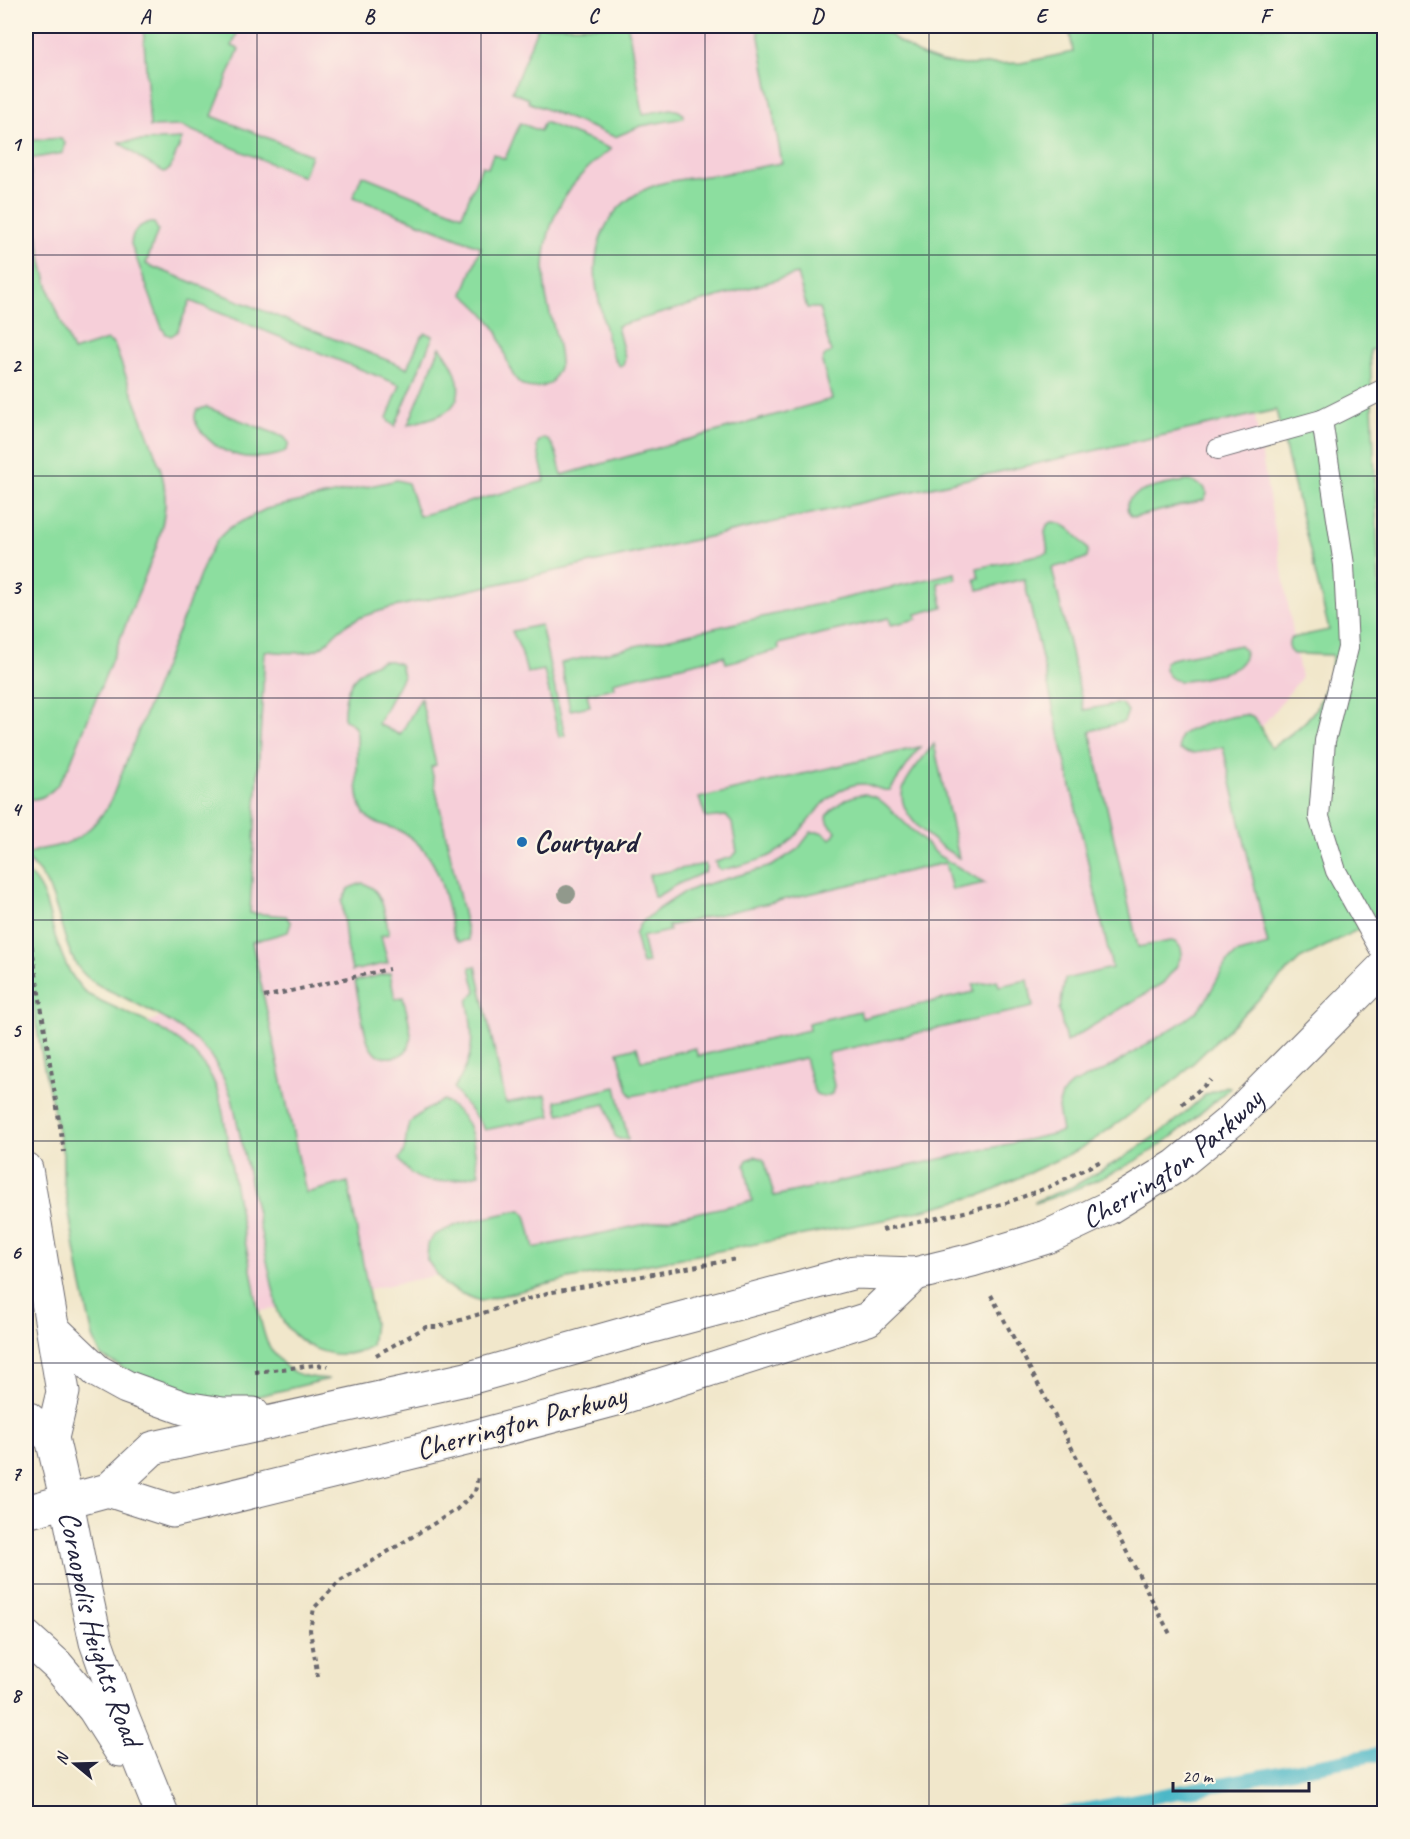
<svg xmlns="http://www.w3.org/2000/svg" width="1410" height="1839" viewBox="0 0 1410 1839" font-family="Caveat,sans-serif">
<style>
.built{fill:#f6cfd9}
.green{fill:#8cde9f;stroke:#57806d;stroke-width:1.5}
.lines{fill:none;stroke-linecap:round;stroke-linejoin:round}
.stream{stroke:#4bb7c7;stroke-width:14}
.service-casing{stroke:#6a676d;stroke-width:22}
.secondary-casing{stroke:#6a676d;stroke-width:35}
.path{stroke:#6a676d;stroke-width:4;stroke-dasharray:4.5 4.5;stroke-linecap:butt}
.service{stroke:#fff;stroke-width:20}
.secondary{stroke:#fff;stroke-width:33}
.tree{fill:#91998c}
.grid{fill:none;stroke:#22223b;stroke-width:1.5;stroke-opacity:0.55}
.poi-dot{fill:#1f6fb2;stroke:#fcf5e5;stroke-width:2}
.labels{text-anchor:middle;stroke-width:4.5;stroke-linejoin:round;paint-order:stroke}
.poi-label{font-size:30px;font-weight:bold;fill:#22223b;stroke:#fcf5e5;text-anchor:start}
.street-label{font-size:30px;fill:#22223b;stroke:#fcf5e5}
.neatline{fill:none;stroke:#22223b;stroke-width:2}
.grid-label{font-size:20px;text-anchor:middle;font-weight:bold;fill:#22223b}
</style>
<rect width="100%" height="100%" fill="#fcf5e5"/>
<filter id="ink" filterUnits="userSpaceOnUse"><feTurbulence type="fractalNoise" baseFrequency=".0167" numOctaves="2"/><feDisplacementMap in="SourceGraphic" scale="12" xChannelSelector="R" yChannelSelector="G"/><feConvolveMatrix kernelMatrix="1 2 1 2 8 2 1 2 1" color-interpolation-filters="sRGB"/></filter>
<filter id="wash" filterUnits="userSpaceOnUse"><feTurbulence type="fractalNoise" baseFrequency=".008" numOctaves="4" result="noise"/><feDisplacementMap in="SourceGraphic" scale="24" xChannelSelector="R" yChannelSelector="G"/><feGaussianBlur stdDeviation="1.35" result="paint"/><feColorMatrix in="noise" values="0 0 0 0 0 0 0 0 0 0 0 0 0 0 0 0 0 1.4 0 .05"/><feComposite in="paint" operator="in"/></filter>
<g filter="url(#wash)">
<rect width="100%" height="100%" fill="#f1e7cb"/>
<g class="built">
<polygon points="26,26 825,26 921,393 276,576 122,857 26,868"/>
<polygon points="1250,388 1301,678 1246,746 1285,946 1072,1146 188,1326 130,1027 227,998 260,632"/>
</g>
<g class="green">
<polygon points="143,26 240,26 232,46 239,49 212,116 311,155 303,177 181,126 150,127"/>
<polygon points="538,26 628,26 643,114 671,109 679,111 683,114 684,118 641,126 615,137 528,102 529,99 512,92"/>
<path d="M757,26H878L898,41L921,55L941,62L964,65L1021,63L1073,52L1070,34L1075,26H1384V348L1370,350L1384,711V914L1381,918L1300,959L1180,1076L1124,1119L1080,1149L984,1194L889,1219L569,1279L480,1301L460,1293L444,1284L427,1260L428,1244L434,1235L459,1224L520,1210L523,1211L527,1218L534,1248L752,1201L745,1164L747,1160L755,1156L763,1159L765,1162L774,1196L1062,1132L1058,1108L1062,1095L1070,1085L1107,1069L1181,1023L1196,1012L1206,1000L1225,965L1236,954L1268,945L1223,747C1209,749 1193,757 1180,750C1179,745 1178,741 1181,736C1186,728 1243,711 1252,716C1259,720 1266,740 1271,748C1299,729 1318,716 1327,682C1330,673 1333,664 1332,655L1297,654H1293L1289,650V641L1292,638L1329,630L1276,410L390,608C373,613 356,617 342,628C332,635 325,648 312,651C298,655 280,652 265,651L250,913L286,916L291,923L288,932L252,942L306,1193L348,1182L374,1323L371,1346C336,1366 294,1347 278,1312L232,1098C226,1083 219,1067 209,1054C187,1028 154,1013 125,998C111,991 92,984 82,972C74,964 71,954 67,944C57,914 53,879 26,859V856C35,849 46,849 57,846C81,841 96,824 109,805L208,555L217,540L229,528L266,509L397,480L408,483L419,516L545,481L537,447L538,442L544,438C557,443 558,463 562,475L832,399L822,362L825,355L831,352L819,308H807L797,274L617,326L625,358L623,365L620,366C609,358 603,316 599,301C587,249 605,201 659,184C680,178 702,177 723,174C743,170 762,166 782,163Z"/>
<path d="M544,122L611,149C561,185 537,234 546,296C550,318 560,341 560,364L558,370L551,383C507,404 509,352 495,328C486,314 476,304 463,294L481,247L353,197L362,175L462,215L482,166L488,168L493,154L505,159L520,123L540,131Z"/>
<path d="M60,138L65,143L63,153L29,159L37,233L42,262L50,293L73,351L107,340L114,344L160,467C170,498 164,524 154,554L70,764C61,782 49,802 26,799V141Z"/>
<polygon points="182,139 170,169 164,172 141,159 119,142"/>
<path d="M147,223H154L158,230L146,264L407,368L421,337L425,333L433,336L395,426L389,422L387,418L400,385L190,301L177,332L171,336L166,334L162,328L131,244C132,232 137,227 147,223Z"/>
<path d="M440,347C455,365 471,397 444,413C433,419 419,421 408,425Z"/>
<path d="M206,407L284,437L289,443C287,453 281,454 272,456C245,461 218,454 201,431C196,425 193,417 197,410Z"/>
<path d="M1185,481H1191L1204,487L1207,494L1204,500L1135,517L1131,516C1111,491 1171,484 1185,481Z"/>
<path d="M1052,522C1067,522 1079,538 1088,550L1087,558L1084,559L1052,568L1084,710L1120,703L1124,706L1128,711L1124,722L1090,731L1138,947L1171,941L1176,942L1181,948L1182,954L1176,967L1163,983L1066,1042L1059,1009L1060,1008L1065,979L1112,968L1024,579L978,590L975,579L979,578L977,568L1048,553L1045,532L1047,525Z"/>
<polygon points="955,573 956,579 938,583 943,607 916,614 917,619 891,625 889,618 778,644 779,650 726,663 724,656 613,682 614,688 587,694 590,706 570,710 561,663"/>
<polygon points="541,625 565,736 559,737 544,670 527,673 521,651 512,631"/>
<path d="M1240,645L1245,650C1245,656 1243,662 1238,666C1230,673 1189,682 1179,681C1172,680 1168,676 1165,670V662L1171,659Z"/>
<path d="M382,661H391L400,664L403,676L378,724L400,735L421,698L436,765L431,767L469,940L459,942L454,937C444,896 442,853 400,831C389,825 372,825 364,813C354,799 358,763 357,745C357,740 358,733 355,728C353,723 349,722 344,720C343,689 352,671 382,661Z"/>
<path d="M934,744L959,858C939,846 892,814 904,786C910,772 925,756 934,744Z"/>
<path d="M920,747L890,790C876,792 869,779 850,786C820,797 808,827 785,846C769,860 745,864 725,869L721,870L717,867L715,862L732,857L737,852L732,823L726,816L706,818L699,798Z"/>
<path d="M865,794L877,798L885,804L939,856L985,883L952,890L945,863L668,926L669,931L642,937L648,963L642,964L635,934L640,924L654,912L683,893L697,887L772,866L798,849L811,832H821L831,839L836,831C831,826 825,822 828,814C838,803 851,795 865,794Z"/>
<polygon points="705,864 706,867 705,872 676,885 656,897 654,897 649,875"/>
<path d="M26,872C46,887 48,913 55,936C62,957 70,978 87,994C128,1016 181,1029 208,1071C222,1093 224,1120 228,1145C235,1189 243,1232 252,1275C256,1297 259,1321 267,1342C271,1351 279,1360 286,1367C298,1377 314,1378 329,1379L201,1410L101,1356L93,1337L80,1277L63,1178V1154L44,1067L26,966Z"/>
<path d="M362,883C384,888 385,916 389,934L381,936L388,963L352,971L346,942L342,901L349,888Z"/>
<path d="M476,966L506,1103L546,1095L551,1116L485,1130C476,1115 462,1103 454,1088C475,1059 474,1036 468,1003L469,999L476,991L470,967Z"/>
<path d="M390,973L395,999L403,997C407,1016 423,1053 393,1057C386,1058 377,1056 372,1050C364,1040 358,996 355,981Z"/>
<polygon points="997,980 999,986 1028,980 1033,1007 828,1053 834,1086 832,1094 824,1097 816,1094 814,1091 805,1058 632,1096 628,1091 618,1052 637,1047 641,1061 695,1048 698,1056 809,1030 808,1023 860,1011 862,1018 974,992 973,985"/>
<path d="M1227,1086L1230,1088C1207,1107 1186,1127 1162,1144C1127,1169 1076,1191 1035,1203V1201L1072,1187L1123,1158L1171,1125L1205,1095Z"/>
<polygon points="616,1087 628,1139 619,1139 615,1136 606,1104 559,1114 556,1101"/>
<path d="M443,1100C479,1124 470,1137 479,1174C448,1181 418,1192 399,1159C409,1149 403,1135 410,1123C418,1112 433,1107 443,1100Z"/>
</g>
<g class="lines">
<polyline class="stream" points="1063,1814 1384,1753"/>
</g>
</g>
<g filter="url(#ink)">
<g class="lines">
<defs>
<g id="service">
<polyline points="1322,420 1344,565 1348,648 1325,741 1319,817 1336,871 1384,957"/>
<polyline points="1218,449 1322,420 1384,389"/>
</g>
<g id="secondary">
<path id="s1" d="M26,1169L63,1392L52,1438L67,1502L80,1568L96,1642L120,1710L162,1814"/>
<polyline points="53,1329 97,1371 126,1387 184,1408 223,1414 253,1414"/>
<polyline points="26,1417 52,1438"/>
<polyline points="108,1490 173,1511 474,1437 620,1398 868,1319 915,1274"/>
<path id="s2" d="M26,1512L108,1490L153,1448L466,1379L645,1328L855,1272L915,1274L972,1260L1047,1237L1108,1208L1176,1166L1232,1120L1384,967"/>
<polyline points="26,1637 57,1665 94,1709 120,1750"/>
</g>
</defs>
<use href="#service" class="service-casing"/>
<use href="#secondary" class="secondary-casing"/>
<g class="path">
<polyline points="26,910 64,1152"/>
<polyline points="264,997 389,969"/>
<polyline points="1182,1104 1211,1080"/>
<polyline points="882,1230 1006,1203 1049,1187 1103,1160"/>
<polyline points="991,1295 1170,1634"/>
<polyline points="376,1355 426,1327 438,1327 547,1293 737,1259"/>
<polyline points="255,1372 316,1365 328,1366"/>
<polyline points="318,1677 310,1630 314,1608 340,1581 456,1510 475,1492 478,1477"/>
</g>
<use href="#service" class="service"/>
<use href="#secondary" class="secondary"/>
</g>
<circle class="tree" cx="567" cy="894" r="9"/>
</g>
<path class="grid" d="M257,26V1814M481,26V1814M705,26V1814M929,26V1814M1153,26V1814M26,255H1384M26,476H1384M26,698H1384M26,920H1384M26,1141H1384M26,1363H1384M26,1584H1384"/>
<circle class="poi-dot" cx="522" cy="842" r="6"/>
<g class="labels">
<g class="poi-label">
<text x="534" y="852">Courtyard</text>
</g>
<g class="street-label">
<text dy="10" stroke="none"><textPath href="#s2" startOffset="1216">Cherrington Parkway</textPath></text>
<text transform="translate(521 1422) rotate(-15)" y="10">Cherrington Parkway</text>
<text dy="10" stroke="none"><textPath href="#s1" startOffset="470">Coraopolis Heights Road</textPath></text>
</g>
</g>
<rect width="1410" height="1839" fill="none" stroke="#fcf5e5" stroke-width="66"/>
<g transform="translate(75 1764) rotate(289)" stroke="#fcf5e5" stroke-width="4.5" paint-order="stroke">
<path d="M0-4.5L10 22L0 15L-10 22Z" fill="#22223b"/>
<text y="-9" font-size="16" font-weight="bold" text-anchor="middle" fill="#22223b">N</text>
</g>
<path d="M1173 1782v9h136v-9" fill="none" stroke="#22223b" stroke-width="3"/>
<text x="1182" y="1782" font-size="18" fill="#22223b" stroke="#fcf5e5" stroke-width="4.5" paint-order="stroke">20 m</text>
<rect x="33" y="33" width="1344" height="1773" class="neatline"/>
<g class="grid-label">
<text x="145" y="23">A</text>
<text x="369" y="23">B</text>
<text x="593" y="23">C</text>
<text x="817" y="23">D</text>
<text x="1041" y="23">E</text>
<text x="1265" y="23">F</text>
<text x="16" y="151">1</text>
<text x="16" y="372">2</text>
<text x="16" y="594">3</text>
<text x="16" y="816">4</text>
<text x="16" y="1037">5</text>
<text x="16" y="1259">6</text>
<text x="16" y="1480">7</text>
<text x="16" y="1702">8</text>
</g>
</svg>
